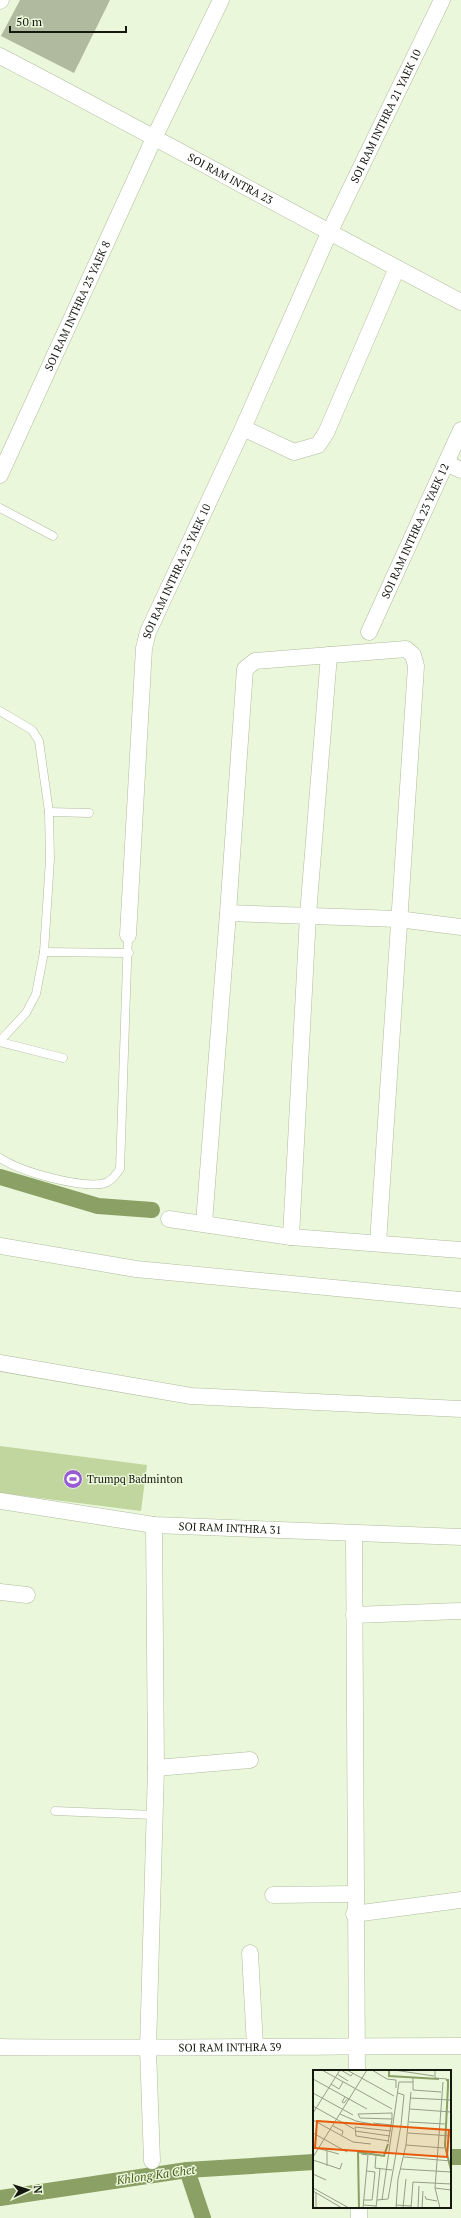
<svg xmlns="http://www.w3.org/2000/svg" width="461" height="2218" viewBox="0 0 461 2218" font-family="'PT Serif',serif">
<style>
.grass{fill:#c1d69e}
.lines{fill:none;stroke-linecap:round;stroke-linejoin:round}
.canal{stroke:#8aa064;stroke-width:16}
.building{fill:#afba9f}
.service-casing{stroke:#b0bb9f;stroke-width:9}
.minor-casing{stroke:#b0bb9f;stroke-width:17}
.service{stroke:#fff;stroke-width:8}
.minor{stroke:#fff;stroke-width:16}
.labels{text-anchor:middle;stroke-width:3;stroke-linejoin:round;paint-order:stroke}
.street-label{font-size:11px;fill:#14180e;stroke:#ebf7da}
.poi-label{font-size:11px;fill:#14180e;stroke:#ebf7da;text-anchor:start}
.water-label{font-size:12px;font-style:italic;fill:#495d1c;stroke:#ebf7da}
.inset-river{fill:none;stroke:#8aa064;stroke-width:2}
.inset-road{fill:none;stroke:#959e88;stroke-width:1}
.view{fill:#e8590c;fill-opacity:0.15;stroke:#e8590c;stroke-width:2}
.inset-edge{fill:none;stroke:#14180e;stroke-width:2}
</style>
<rect width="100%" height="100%" fill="#ebf7da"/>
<polygon class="grass" points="0,1446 147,1465 141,1511 0,1493"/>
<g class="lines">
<g class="canal">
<polyline points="0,1177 98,1206 152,1210"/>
<polyline points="450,2157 461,2157"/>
<polyline points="187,2170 203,2218"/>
<polyline points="0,2198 187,2170 314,2162"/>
</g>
</g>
<polygon class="building" points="20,0 110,0 74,73 1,36"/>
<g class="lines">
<defs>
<g id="service">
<polyline points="0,508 53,536"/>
<polyline points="0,711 32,730 39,741 49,812 50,859 44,952 36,994 26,1013 0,1041"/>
<polyline points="49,812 89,813"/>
<polyline points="44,952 129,953"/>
<polyline points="0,1042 63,1058"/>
<path d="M0,1158C21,1172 77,1187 101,1184C110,1183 115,1176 120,1169L128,935"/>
<polyline points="55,1811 154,1815"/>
</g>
<g id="minor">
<polyline points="0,1 1,0"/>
<path id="s1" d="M0,56C154,136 307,221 461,302"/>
<polyline points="243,428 294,452 318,445 326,433 397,268"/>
<polyline points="446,463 461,470"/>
<path id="s2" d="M0,475L155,136L221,0"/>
<path id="s3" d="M369,632L461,430"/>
<polyline points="228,913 398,919 461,927"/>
<path id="s4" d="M128,935L144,648L148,632L243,428L329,233L442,0"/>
<polyline points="169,1219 291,1237 461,1250"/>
<polyline points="204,1223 228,913 245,669 255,661 406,649 413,655 416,666 378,1243"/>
<polyline points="291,1237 308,915 329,655"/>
<polyline points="0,1246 136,1269 461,1300"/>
<polyline points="0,1363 191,1396 461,1409"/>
<path id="s5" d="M0,1501L154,1525L461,1537"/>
<polyline points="354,1534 357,2071"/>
<polyline points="0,1592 27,1595"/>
<polyline points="354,1615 459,1611"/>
<polyline points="156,1768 250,1760"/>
<polyline points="273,1895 354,1894"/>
<polyline points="354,1914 461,1900"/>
<polyline points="250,1953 255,2046"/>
<path id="s6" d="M0,2047C154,2049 307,2046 461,2046"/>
<polyline points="152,2161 148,2049 156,1768 154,1525"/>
<polyline points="359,2207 359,2218"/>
</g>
</defs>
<use href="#service" class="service-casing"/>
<use href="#minor" class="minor-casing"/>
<use href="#service" class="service"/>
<use href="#minor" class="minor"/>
</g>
<defs>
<symbol id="stadium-disc" viewBox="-11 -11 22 22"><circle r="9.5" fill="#975bd2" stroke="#ebf7da"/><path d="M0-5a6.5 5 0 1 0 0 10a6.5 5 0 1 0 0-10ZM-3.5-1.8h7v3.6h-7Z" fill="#fff"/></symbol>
</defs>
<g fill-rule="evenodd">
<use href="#stadium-disc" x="62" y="1468" width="22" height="22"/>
</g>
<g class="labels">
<g class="street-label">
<text dy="4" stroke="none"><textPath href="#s4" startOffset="872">SOI RAM INTHRA 21 YAEK 10</textPath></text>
<text dy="4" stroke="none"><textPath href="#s1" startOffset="261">SOI RAM INTRA 23</textPath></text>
<text dy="4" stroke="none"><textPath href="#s2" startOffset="186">SOI RAM INTHRA 23 YAEK 8</textPath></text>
<text dy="4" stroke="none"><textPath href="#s3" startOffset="111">SOI RAM INTHRA 23 YAEK 12</textPath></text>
<text dy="4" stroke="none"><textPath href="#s4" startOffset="371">SOI RAM INTHRA 23 YAEK 10</textPath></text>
<text dy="4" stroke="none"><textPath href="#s5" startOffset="232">SOI RAM INTHRA 31</textPath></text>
<text dy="4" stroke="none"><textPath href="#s6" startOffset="230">SOI RAM INTHRA 39</textPath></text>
</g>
<g class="poi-label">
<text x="87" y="1483">Trumpq Badminton</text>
</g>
<g class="water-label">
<text transform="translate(156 2175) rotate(-8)" y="4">Khlong Ka Chet</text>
</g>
</g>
<g transform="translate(313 2070)">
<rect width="138" height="138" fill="#ebf7da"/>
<path class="inset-river" d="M76,0V6L126,9M133,10H135V16L132,76L138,100M46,138L45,82L71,86L75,74"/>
<path class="inset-road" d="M9,0L79,39M28,0L38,6L40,3M34,0L81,26M59,0L74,9L83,10V18M81,0L121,6M122,0V8L134,9M24,4L35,11M100,8V20L128,22M0,9L54,39M18,14L26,19L30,12M0,23L40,45M32,27L29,32L31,33L35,28M97,28L138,30M0,36L41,59M97,39L138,42M0,43L27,0M27,44L43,51L59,54M0,50L40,72L58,74M96,52L132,54M60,53L78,55M20,56L30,61L29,65M42,61L77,66M0,63L34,82M95,63L138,66M76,71L43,66L42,57L78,61M75,73L79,49V43L45,44L47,48L79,49M93,75L131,78M0,77L26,84M48,84L55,85L50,138M56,84L63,85L62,98L79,100M0,87L54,0M91,87L138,91M0,90L27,99L29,93M14,96V81M88,99L138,102M0,104L13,110M100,112L138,114M0,118L36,138M122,118L138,120M0,121L29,138M112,126L113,129L124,131M51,130H59L60,122L62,102L54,101M64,130L75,129L88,55L91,25L85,23M69,130L86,12H100M51,135L63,136M83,135L98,136M3,138V123M63,138L67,99M83,138L85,109L93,75L98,22M90,138L93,109M98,138L100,112M105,138L106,116M109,138L110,121M127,138L122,118L130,12"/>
<path class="view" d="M4,51L136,60L134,87L2,78Z"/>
<rect width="138" height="138" class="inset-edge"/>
</g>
<g transform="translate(28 2190) rotate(86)" stroke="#ebf7da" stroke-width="3" paint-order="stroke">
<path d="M0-3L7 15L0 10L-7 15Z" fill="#14180e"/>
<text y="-6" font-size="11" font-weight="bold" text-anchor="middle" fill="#14180e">N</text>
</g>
<path d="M10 26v6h116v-6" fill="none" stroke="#14180e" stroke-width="2"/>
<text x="16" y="26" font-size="12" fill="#14180e" stroke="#ebf7da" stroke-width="3" paint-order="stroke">50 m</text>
</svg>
